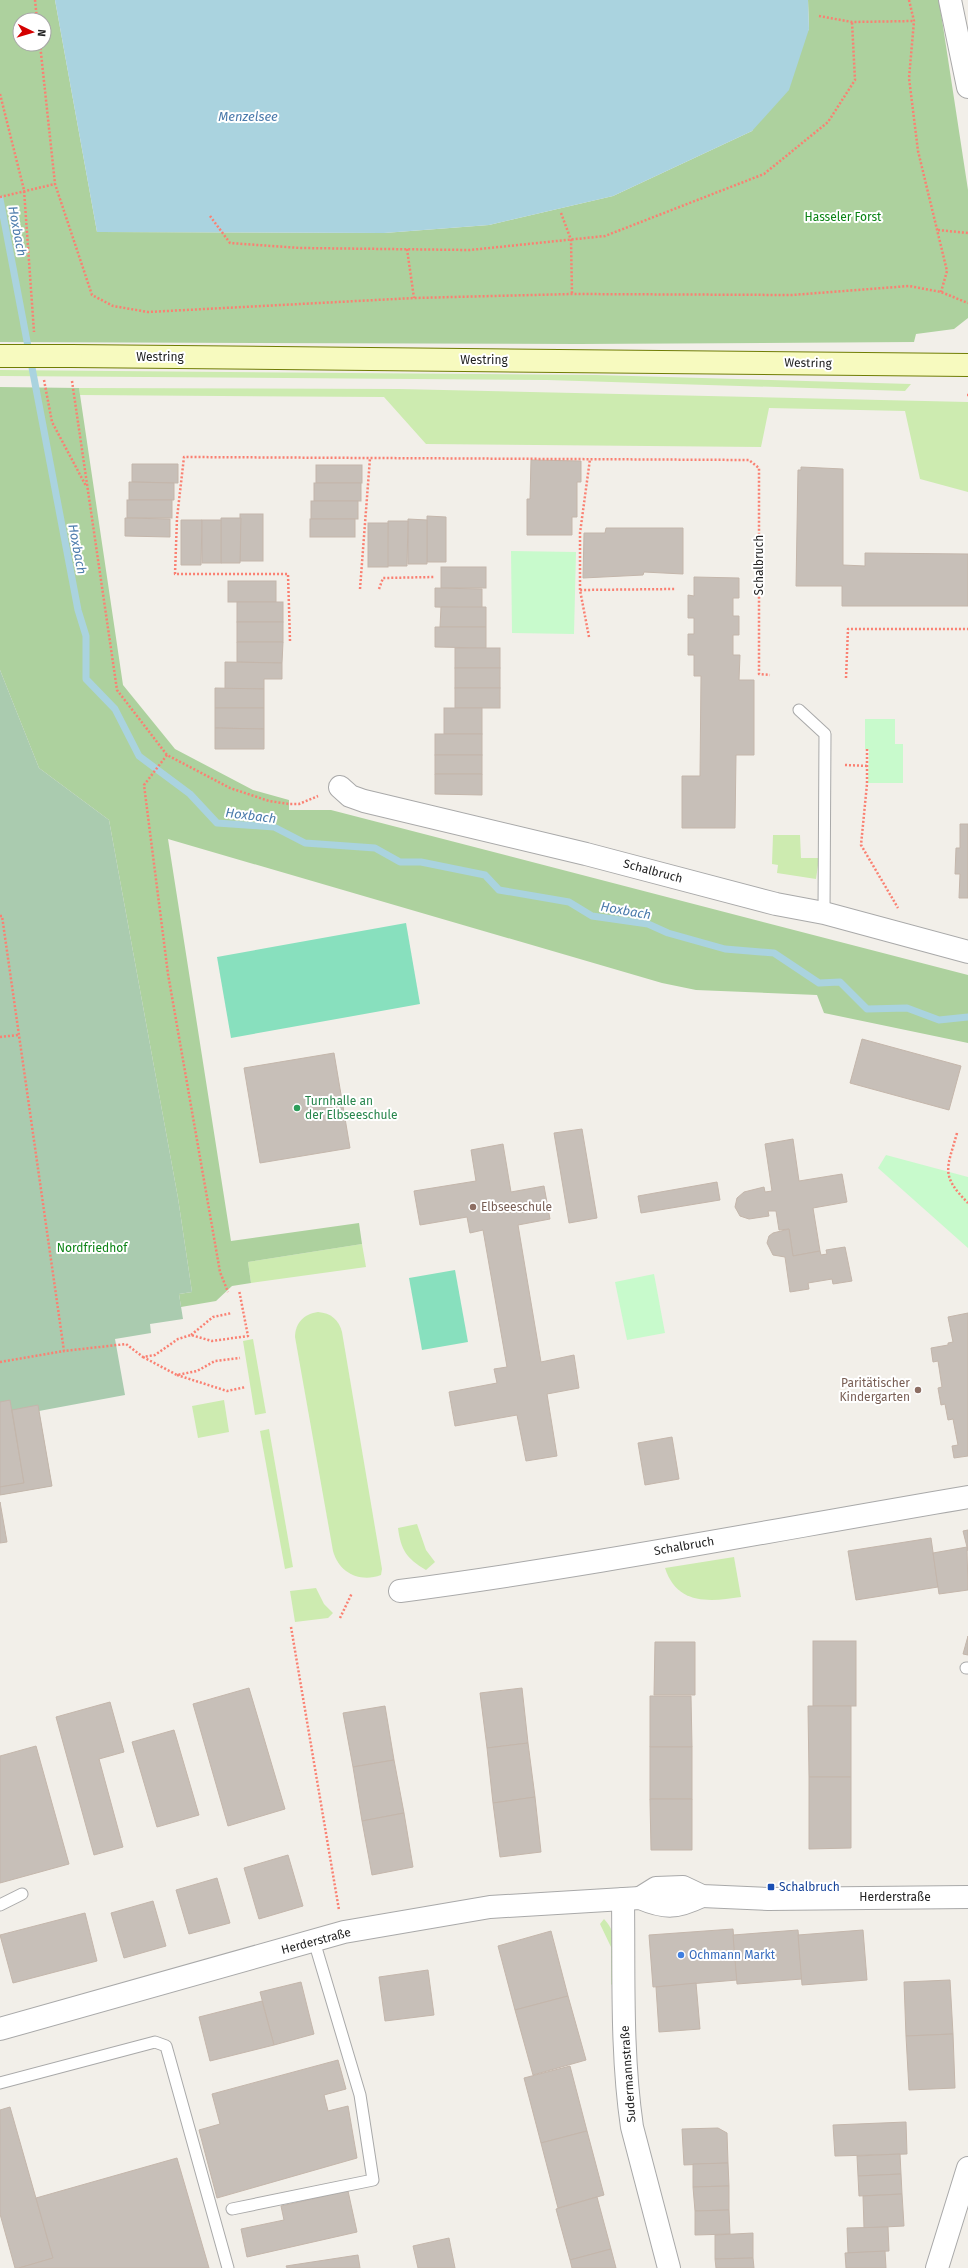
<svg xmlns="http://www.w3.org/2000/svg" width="968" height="2268" viewBox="0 0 968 2268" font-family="'Fira Sans',sans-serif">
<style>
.grass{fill:#cdebb0}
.forest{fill:#add19e;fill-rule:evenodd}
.cemetery{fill:#aacbaf}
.park{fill:#c8facc}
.pitch{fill:#88e0be}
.water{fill:#aad3df}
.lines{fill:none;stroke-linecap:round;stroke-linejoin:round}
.stream{stroke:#aad3df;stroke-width:7}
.building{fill:#c7bfb8;stroke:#c4b6ab}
.lane-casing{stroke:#a9a9a9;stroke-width:13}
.street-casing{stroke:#a9a9a9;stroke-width:24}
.secondary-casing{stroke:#707d05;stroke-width:24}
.path{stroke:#fa8072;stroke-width:2.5;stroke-dasharray:2 2;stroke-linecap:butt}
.lane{stroke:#fff;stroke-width:11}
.street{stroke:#fff;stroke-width:22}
.secondary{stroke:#f7fabf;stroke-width:22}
.secondary-bridge-casing{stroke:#707d05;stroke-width:24;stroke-linecap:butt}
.secondary-bridge{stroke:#f7fabf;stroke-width:22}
.leisure-dot{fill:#2e9e5b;stroke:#fff;stroke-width:1.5}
.education-dot{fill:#8d6e63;stroke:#fff;stroke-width:1.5}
.transit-dot{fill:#1a4fb4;stroke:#fff;stroke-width:1.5}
.shop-dot{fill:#3f7fe0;stroke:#fff;stroke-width:1.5}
.labels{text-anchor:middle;stroke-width:4;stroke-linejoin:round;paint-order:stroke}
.park-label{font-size:12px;fill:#0c8416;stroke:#fff}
.street-label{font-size:12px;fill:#222;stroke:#fff}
.leisure-label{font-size:12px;fill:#27864d;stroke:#fff;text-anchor:start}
.education-label{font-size:12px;fill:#785e54;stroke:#fff;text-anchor:start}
.transit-label{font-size:12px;fill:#164399;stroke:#fff;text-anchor:start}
.shop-label{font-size:12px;fill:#366cbe;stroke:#fff;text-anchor:start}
.water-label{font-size:13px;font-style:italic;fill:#4a7aab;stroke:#fff}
</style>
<rect width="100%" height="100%" fill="#f2efe9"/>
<g class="grass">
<polygon points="0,370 596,375 911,384 905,391 547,380 0,376"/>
<polygon points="79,388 399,389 968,402 968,492 920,479 905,411 769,408 761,447 426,444 384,397 80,395"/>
<polygon points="773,835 800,835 801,858 819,858 816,879 777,873 778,865 772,864"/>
<polygon points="362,1244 366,1267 251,1283 248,1262"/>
<path d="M318,1312C331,1313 339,1320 342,1332L382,1569L381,1575C360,1583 339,1573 333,1551L295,1337C295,1323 304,1314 318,1312Z"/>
<polygon points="253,1339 266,1413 255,1415 243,1341"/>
<polygon points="224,1400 229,1432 198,1438 192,1406"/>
<polygon points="269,1429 293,1567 285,1569 260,1431"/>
<path d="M417,1524L426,1550L435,1562L426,1570C406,1558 401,1550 398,1528Z"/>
<path d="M734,1557L741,1597C709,1602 677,1605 665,1568Z"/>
<polygon points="316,1588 324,1604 333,1613 328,1618 295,1622 290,1591"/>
<path d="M604,1919C619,1934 616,1958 618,1978L611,1985V1947L600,1924Z"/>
</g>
<g class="forest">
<path d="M0,0H55L97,232L384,233L489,225L613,196L752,131L809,29L808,0H939L968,190V318L954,329L916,334L914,342L578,344L0,342ZM20,20H44V44H20Z"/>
<polygon points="0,387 79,388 123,685 175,749 253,790 289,800 289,810 331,810 968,975 968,1043 824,1013 817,995 696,990 662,983 168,839 231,1241 359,1223 362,1244 248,1262 251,1283 232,1286 216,1301 181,1307 179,1294 192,1292 178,1198 109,820 39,768 0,670"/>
</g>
<polygon class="cemetery" points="0,670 39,768 109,820 178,1198 192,1292 179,1294 183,1319 150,1324 151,1333 115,1339 125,1395 39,1411 52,1486 0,1495"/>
<g class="park">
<polygon points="511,551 576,552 574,634 512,633"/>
<polygon points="865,719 895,719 895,744 903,744 903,783 868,783 869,750 865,749"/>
<polygon points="886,1155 968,1177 968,1248 878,1168"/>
<polygon points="654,1274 665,1333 627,1340 615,1282"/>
</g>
<g class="pitch">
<polygon points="406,923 420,1004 231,1038 217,957"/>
<polygon points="455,1270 468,1342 422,1350 409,1278"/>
</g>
<polygon class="water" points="55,0 808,0 809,29 789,90 752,131 613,196 489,225 384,233 97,232"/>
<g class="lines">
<polyline class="stream" points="0,199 78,610 86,636 86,679 115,709 139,756 190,794 217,823 274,827 305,843 375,848 400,862 421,862 485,875 499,890 569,902 592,916 648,924 668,933 725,949 774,953 819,983 840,982 867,1009 907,1008 939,1020 968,1017"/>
</g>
<g class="building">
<polygon points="531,460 581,461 581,482 577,482 577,517 572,517 572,535 527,535 527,499 530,499"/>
<polygon points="132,464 178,464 178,483 132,482"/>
<rect x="316" y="465" width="46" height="18"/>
<polygon points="801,467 843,469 843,565 865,566 865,553 968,554 968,606 842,606 842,586 796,586 798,470 801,470"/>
<polygon points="129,482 174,483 174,500 129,500"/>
<rect x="314" y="483" width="47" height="18"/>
<rect x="127" y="500" width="45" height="18"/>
<rect x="311" y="501" width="47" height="18"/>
<rect x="240" y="514" width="23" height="47"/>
<polygon points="427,516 446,517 446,562 427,562"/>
<polygon points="125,518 170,519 170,537 125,536"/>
<polygon points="221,518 241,518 240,563 221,563"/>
<rect x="310" y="519" width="45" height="18"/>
<polygon points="408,519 427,520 427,564 408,564"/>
<polygon points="181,520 202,520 201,565 181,565"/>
<rect x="202" y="520" width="19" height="43"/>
<polygon points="388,521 408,521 407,566 387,566"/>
<rect x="368" y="523" width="20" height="44"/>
<polygon points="606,528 683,528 683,574 644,572 643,575 583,578 584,533 605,533"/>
<rect x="441" y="567" width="45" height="21"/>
<polygon points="694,577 739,578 739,598 733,598 733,616 739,616 739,635 733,635 733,655 740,655 739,680 754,680 754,755 736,755 735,828 682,828 682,776 700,776 701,676 694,676 694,655 688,655 688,634 694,634 694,618 688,618 688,595 694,596"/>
<rect x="228" y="581" width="48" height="21"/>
<polygon points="435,588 482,589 482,608 435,607"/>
<rect x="237" y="602" width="46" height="20"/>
<polygon points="441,607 486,607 486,627 440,627"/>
<rect x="237" y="622" width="46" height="20"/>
<polygon points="435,627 486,627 486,648 435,647"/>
<polygon points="237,642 283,642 282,663 237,662"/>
<rect x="455" y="648" width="45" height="20"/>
<polygon points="225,662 282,663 282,679 264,679 264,689 225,689"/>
<rect x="455" y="668" width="45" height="20"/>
<polygon points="215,688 264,689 264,708 215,708"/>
<rect x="455" y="688" width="45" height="20"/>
<polygon points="215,708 264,708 264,729 215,728"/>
<rect x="444" y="708" width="38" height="26"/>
<polygon points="215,728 264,729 264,749 215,749"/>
<rect x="435" y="734" width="47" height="21"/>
<rect x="435" y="755" width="47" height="19"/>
<polygon points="435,774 482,774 482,795 435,794"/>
<polygon points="960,824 968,824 968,898 959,898 960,874 955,874 956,848 960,848"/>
<polygon points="862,1039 961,1066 949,1110 850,1083"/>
<polygon points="334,1053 350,1148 260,1163 244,1068"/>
<polygon points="582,1129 597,1218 569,1223 554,1133"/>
<polygon points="793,1139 799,1181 842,1174 847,1202 813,1208 820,1251 793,1256 789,1229 779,1230 776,1211 768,1211 769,1216 749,1219 740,1216 735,1207 737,1198 744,1192 764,1187 765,1192 772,1191 765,1144"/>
<polygon points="503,1144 511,1192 544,1186 550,1219 518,1225 541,1362 574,1355 579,1388 547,1394 557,1456 526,1461 517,1415 455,1426 449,1392 497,1383 494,1369 507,1367 483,1230 470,1233 467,1217 420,1225 414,1191 476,1181 471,1150"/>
<polygon points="717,1182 720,1200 641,1213 638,1196"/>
<polygon points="789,1229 793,1256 820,1251 821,1255 827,1254 826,1250 845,1247 852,1281 833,1284 832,1279 808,1283 809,1289 790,1292 785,1257 773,1255 767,1243 769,1236 773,1233"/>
<polygon points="968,1313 968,1456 954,1458 952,1446 958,1445 953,1419 948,1420 945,1404 941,1405 938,1388 942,1387 938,1361 933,1362 931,1348 948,1345 948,1343 953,1342 948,1317"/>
<polygon points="10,1400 24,1483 0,1487 0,1402"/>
<polygon points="38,1405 52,1486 0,1495 0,1487 24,1483 12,1410"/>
<polygon points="672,1437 679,1479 645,1485 638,1443"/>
<polygon points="0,1502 7,1542 0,1543"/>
<polygon points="968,1530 968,1551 963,1531"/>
<polygon points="931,1538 938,1587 856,1600 848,1551"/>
<polygon points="967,1547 968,1590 939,1594 933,1553"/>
<polygon points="968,1636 968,1655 963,1654"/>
<rect x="813" y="1641" width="43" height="65"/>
<polygon points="655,1642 695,1642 695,1695 654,1695"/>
<polygon points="249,1688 285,1809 228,1826 193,1704"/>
<polygon points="522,1688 528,1743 487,1748 480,1693"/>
<polygon points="650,1696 691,1696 692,1747 650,1747"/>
<polygon points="110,1702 124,1752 99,1759 123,1847 94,1855 56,1717"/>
<polygon points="385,1706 394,1760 353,1767 343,1713"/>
<polygon points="808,1706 851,1706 851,1777 809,1777"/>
<polygon points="174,1730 199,1815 157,1827 132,1742"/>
<polygon points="528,1743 535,1797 493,1803 487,1748"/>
<polygon points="36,1746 69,1864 0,1883 0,1756"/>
<rect x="650" y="1747" width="42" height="52"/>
<polygon points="394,1760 404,1813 362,1821 353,1767"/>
<polygon points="809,1777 851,1777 851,1848 809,1849"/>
<polygon points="535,1797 541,1852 500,1857 493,1803"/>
<polygon points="650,1799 692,1799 692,1850 651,1850"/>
<polygon points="404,1813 413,1867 372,1875 362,1821"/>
<polygon points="288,1855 303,1906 259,1919 244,1868"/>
<polygon points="217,1878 230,1923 189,1934 176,1890"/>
<polygon points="153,1901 166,1946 124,1958 111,1913"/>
<polygon points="85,1913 97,1961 13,1983 0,1935"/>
<polygon points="733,1929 737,1980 653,1987 649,1935"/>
<polygon points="798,1930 802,1979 737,1984 733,1935"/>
<polygon points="863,1930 867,1980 802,1985 798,1935"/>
<polygon points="551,1931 568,1996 515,2010 498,1946"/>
<polygon points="428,1970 434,2015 385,2021 379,1977"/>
<polygon points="950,1980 953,2034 906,2036 904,1982"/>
<polygon points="301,1982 314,2034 274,2045 260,1992"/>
<polygon points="696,1983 700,2029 659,2032 656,1987"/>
<polygon points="568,1996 586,2060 533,2075 515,2010"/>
<polygon points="262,2001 274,2045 210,2061 199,2017"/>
<polygon points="953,2034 955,2088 909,2090 906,2036"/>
<polygon points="338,2060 346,2089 324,2095 328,2111 348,2106 357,2158 217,2198 199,2130 220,2124 212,2094"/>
<polygon points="570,2066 587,2131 541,2143 524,2078"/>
<polygon points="10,2107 53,2258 19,2268 15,2268 0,2214 0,2110"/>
<polygon points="906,2122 907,2154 835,2156 833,2125"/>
<polygon points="718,2128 727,2133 728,2163 684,2165 682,2129"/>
<polygon points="587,2131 604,2195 558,2208 541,2143"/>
<polygon points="900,2154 901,2174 858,2176 857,2156"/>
<polygon points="177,2158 209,2268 19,2268 53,2258 36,2198"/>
<polygon points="728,2163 729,2186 693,2187 693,2164"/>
<polygon points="901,2174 902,2194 859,2196 858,2176"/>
<polygon points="729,2186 729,2210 695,2211 693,2187"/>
<polygon points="348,2191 357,2232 247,2257 241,2229 284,2220 281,2206"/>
<polygon points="902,2194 904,2226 864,2228 863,2196"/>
<polygon points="597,2197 611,2249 570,2260 556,2209"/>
<polygon points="729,2210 730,2234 695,2235 695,2211"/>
<polygon points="888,2227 889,2251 848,2253 847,2228"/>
<polygon points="753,2233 753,2258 715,2259 715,2235"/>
<polygon points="449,2238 455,2268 418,2268 413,2246"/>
<polygon points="611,2249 616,2268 572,2268 570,2260"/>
<polygon points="885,2251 886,2268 846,2268 845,2253"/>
<polygon points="358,2255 360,2268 287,2268 286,2266"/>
<polygon points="753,2258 754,2268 716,2268 715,2259"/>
</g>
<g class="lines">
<defs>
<g id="lane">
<polyline points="799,710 825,734 824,913"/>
<polyline points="966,1668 968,1668"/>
<polyline points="0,1905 22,1894"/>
<polyline points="0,2083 155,2042 166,2046 228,2268"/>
<polyline points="232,2209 373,2180 360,2095 314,1941"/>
</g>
<g id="street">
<polyline points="950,0 968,87"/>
<polyline points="340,787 350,796 364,801 586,854 776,904 824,913 968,952"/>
<path d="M400,1591C590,1566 779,1529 968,1497"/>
<polyline points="640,1898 656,1888 683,1887 702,1896 768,1899 968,1897"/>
<path d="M623,1899C624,1975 621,2052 632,2127L669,2268"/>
<path d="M0,2029L344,1932L490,1907L640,1898C666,1909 677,1908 702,1896"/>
<polyline points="937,2268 968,2168"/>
</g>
<polyline id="secondary" points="71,356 968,365"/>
</defs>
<use href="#lane" class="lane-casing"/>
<use href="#street" class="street-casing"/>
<use href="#secondary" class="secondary-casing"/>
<g class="path">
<polyline points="35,0 37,20"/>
<polyline points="909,0 914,21 909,78 918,151 947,271 941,292"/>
<polyline points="819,16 852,22 914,21"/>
<polyline points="40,44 55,184 92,295 113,306 148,312 414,298 572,294 792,295 909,286 941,292 968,303"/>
<polyline points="0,94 24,190 34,332"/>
<polyline points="0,197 55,184"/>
<polyline points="561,213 571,240 572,294"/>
<polyline points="210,216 230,243 300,248 470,250 605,236 764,174 828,122 855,80 852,22"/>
<polyline points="938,230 968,233"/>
<polyline points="407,249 414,298"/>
<polyline points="44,380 52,422 86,486"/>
<polyline points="72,381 117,690 167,755 230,788 269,801 289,804 299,804 318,796"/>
<polyline points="967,395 968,395"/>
<polyline points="360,589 370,458"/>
<polyline points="379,589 383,578 434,577"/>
<polyline points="580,590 580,533 590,459"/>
<polyline points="589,637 580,590 676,589"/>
<polyline points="290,641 288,574 175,574 177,518 184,457 749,460 759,468 759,674 770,675"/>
<polyline points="846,678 848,629 968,629"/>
<polyline points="867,749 867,784 861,845 898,908"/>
<polyline points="167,755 144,785 168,974 220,1272 228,1292"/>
<polyline points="845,765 869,766"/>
<polyline points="0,916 2,916 64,1351 126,1344 143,1357 155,1355 178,1339 191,1335 212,1341 248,1336 239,1290"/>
<polyline points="0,1037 18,1035"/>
<path d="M957,1133C947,1169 940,1175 968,1203"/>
<polyline points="191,1335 213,1317 232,1313"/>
<polyline points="143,1357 177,1375 197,1371 215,1361 240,1358"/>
<polyline points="0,1362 64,1351"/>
<polyline points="177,1375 227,1391 246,1387"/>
<polyline points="340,1618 352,1593"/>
<polyline points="291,1627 339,1910"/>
</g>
<use href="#lane" class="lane"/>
<use href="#street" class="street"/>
<use href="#secondary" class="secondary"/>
<defs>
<polyline id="secondary-bridge" points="0,356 71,356"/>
</defs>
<use href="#secondary-bridge" class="secondary-bridge-casing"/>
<use href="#secondary-bridge" class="secondary-bridge"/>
</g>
<circle class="leisure-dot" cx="297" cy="1108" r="4"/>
<g class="education-dot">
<circle cx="473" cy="1207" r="4"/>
<circle cx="918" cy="1390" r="4"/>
</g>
<rect class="transit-dot" x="767" y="1883" width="8" height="8" rx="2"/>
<circle class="shop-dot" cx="681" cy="1955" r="4"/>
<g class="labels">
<g class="park-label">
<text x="843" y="221">Hasseler Forst</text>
<text x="92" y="1252">Nordfriedhof</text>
</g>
<g class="street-label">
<text x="160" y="361">Westring</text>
<text x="484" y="364">Westring</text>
<text transform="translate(808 363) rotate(1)" y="4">Westring</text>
<text transform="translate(759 565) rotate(-90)" y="4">Schalbruch</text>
<text transform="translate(653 871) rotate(15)" y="4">Schalbruch</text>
<text transform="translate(684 1546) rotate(-10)" y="4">Schalbruch</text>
<text x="895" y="1901">Herderstraße</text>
<text transform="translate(316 1941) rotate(-15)" y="4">Herderstraße</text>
<text transform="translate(628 2074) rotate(-94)" y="4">Sudermannstraße</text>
</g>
<g class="leisure-label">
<text x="305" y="1105">Turnhalle an<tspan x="305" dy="14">der Elbseeschule</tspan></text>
</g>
<g class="education-label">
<text x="481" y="1211">Elbseeschule</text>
<text x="910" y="1387" text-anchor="end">Paritätischer<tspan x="910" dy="14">Kindergarten</tspan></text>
</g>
<g class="transit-label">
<text x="779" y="1891">Schalbruch</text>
</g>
<g class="shop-label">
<text x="689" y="1959">Ochmann Markt</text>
</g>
<g class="water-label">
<text x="248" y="121">Menzelsee</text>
<text transform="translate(18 231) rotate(79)" y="5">Hoxbach</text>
<text transform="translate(78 549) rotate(79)" y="5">Hoxbach</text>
<text transform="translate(251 815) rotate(7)" y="5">Hoxbach</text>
<text transform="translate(626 910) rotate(10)" y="5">Hoxbach</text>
</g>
</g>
<g transform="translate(32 32) rotate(95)"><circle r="19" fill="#ffffff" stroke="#a7a7a7"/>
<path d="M0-3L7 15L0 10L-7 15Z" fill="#d40000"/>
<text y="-6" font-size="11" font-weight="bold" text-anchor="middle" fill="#222222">N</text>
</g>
</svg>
